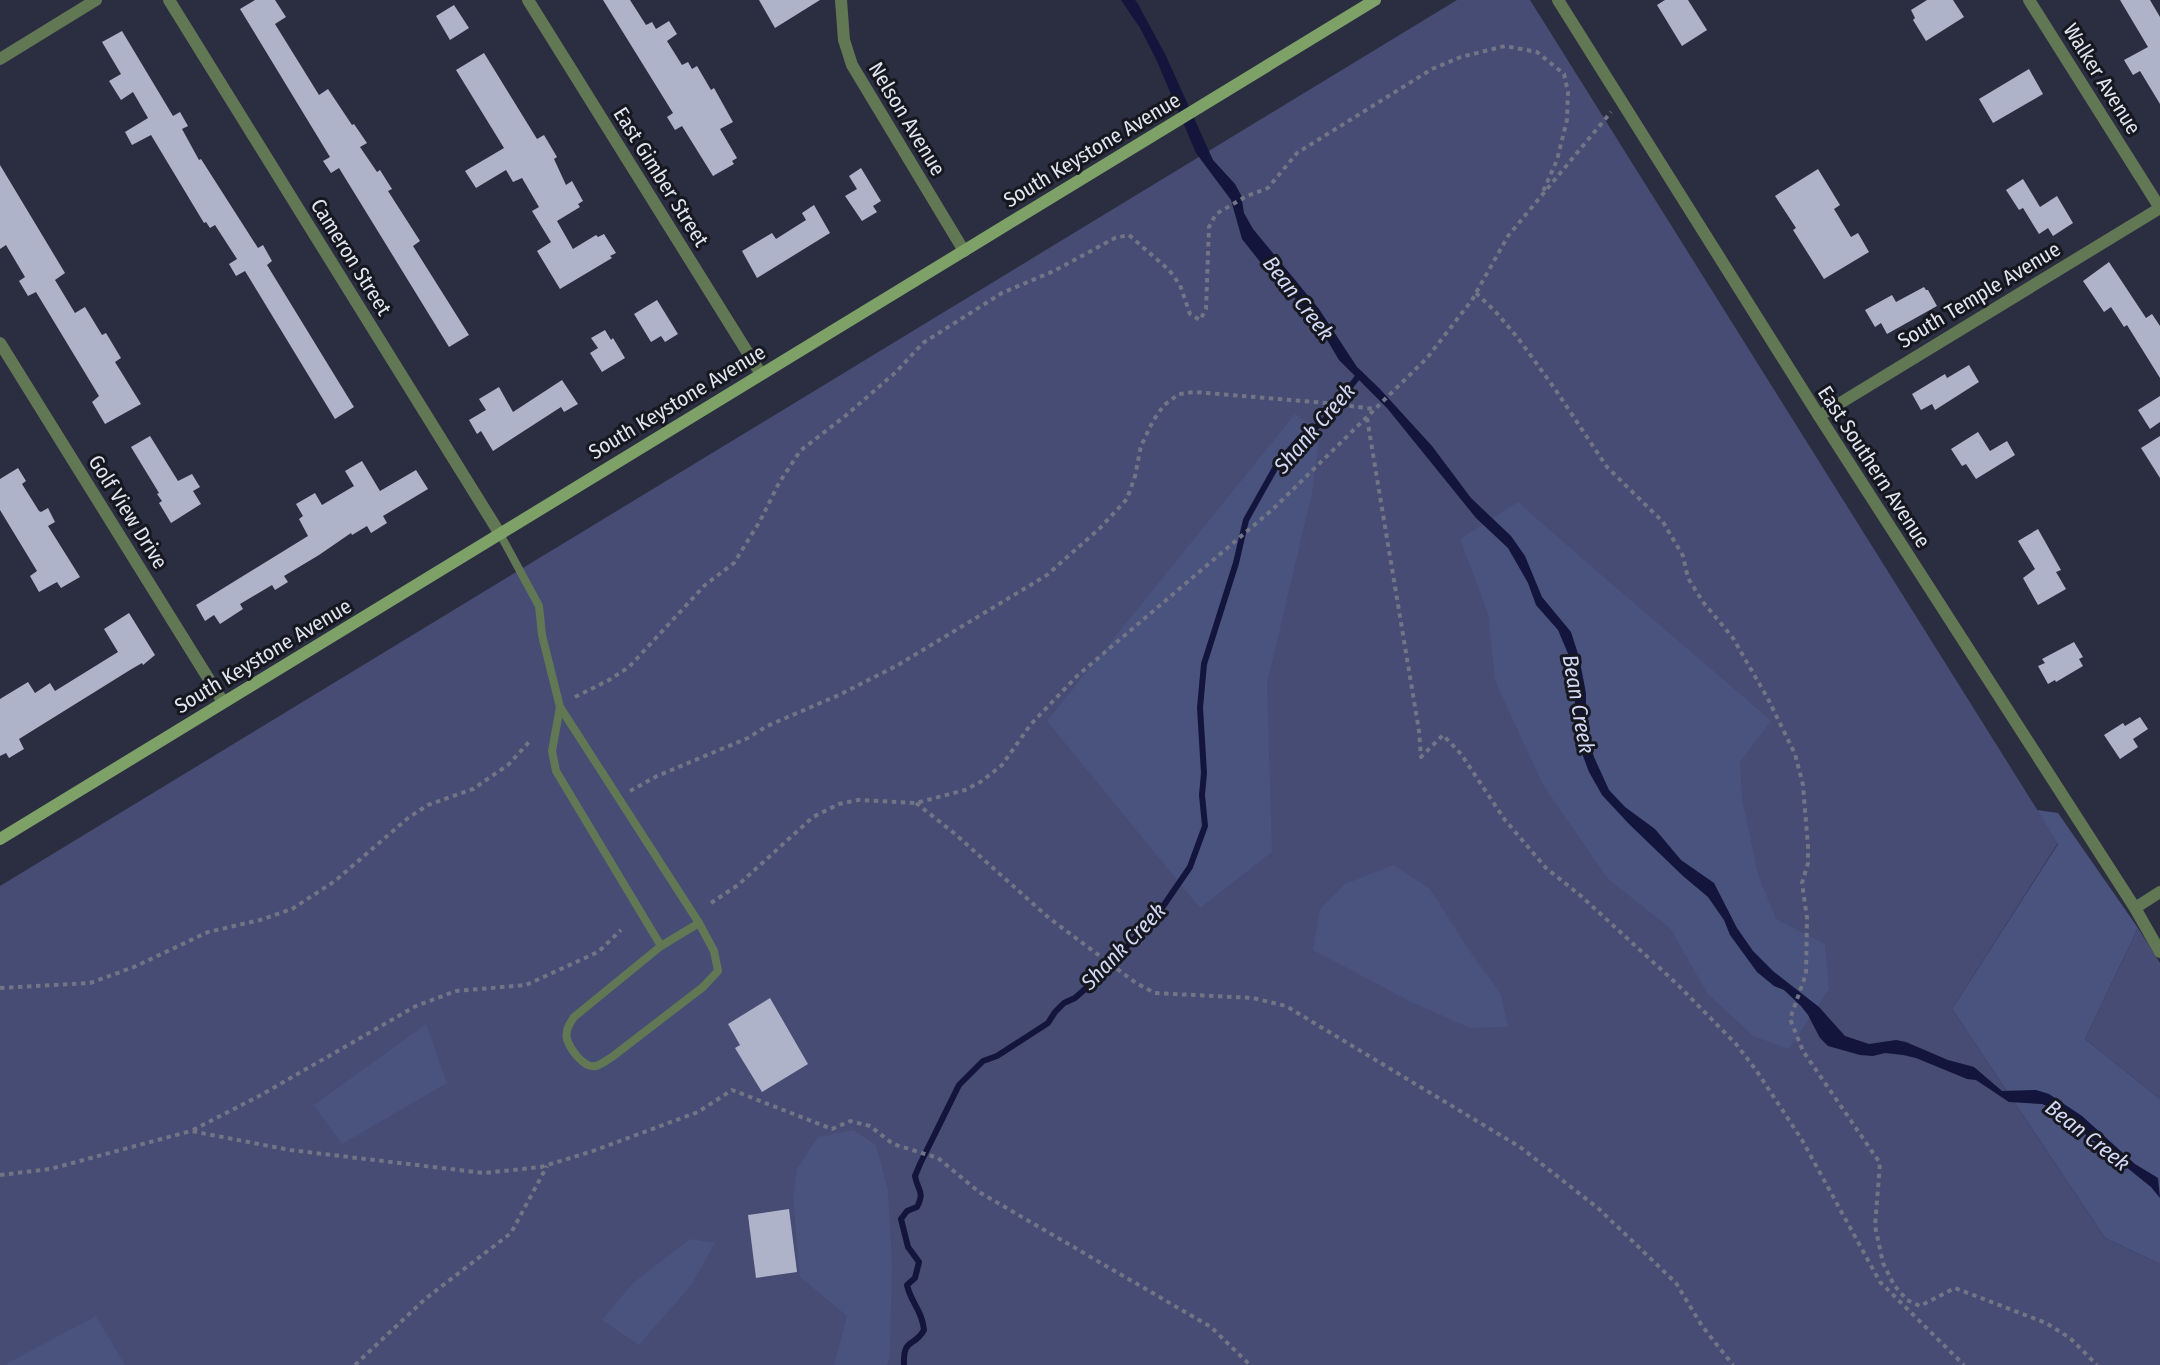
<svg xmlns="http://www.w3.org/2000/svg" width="2160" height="1365" viewBox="0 0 2160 1365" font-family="'Fira Sans Condensed',sans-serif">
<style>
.green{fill:#464c73}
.forest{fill:#4a527e}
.water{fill:#13153c}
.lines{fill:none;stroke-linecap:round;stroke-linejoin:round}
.stream{stroke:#13153c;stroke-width:6}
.building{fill:#afb3ca}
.path{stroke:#727585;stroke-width:4;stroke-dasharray:4.5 4.5;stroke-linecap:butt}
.lane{stroke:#627854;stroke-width:8}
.street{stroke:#627854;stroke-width:12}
.secondary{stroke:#7da167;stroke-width:12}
.labels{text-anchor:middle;stroke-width:6;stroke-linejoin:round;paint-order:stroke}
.street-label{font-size:21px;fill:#e3e5f1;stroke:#16171f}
.water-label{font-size:22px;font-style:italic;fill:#d3daf7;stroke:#16171f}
</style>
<rect width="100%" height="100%" fill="#2b2e40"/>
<g class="green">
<polygon points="1457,0 1530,0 2058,843 1952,1009 2105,1238 2160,1264 2160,1365 0,1365 0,886"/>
<polygon points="2138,928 2160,963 2160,1099 2085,1039"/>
</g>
<g class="forest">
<polygon points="1295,414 1320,433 1312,493 1267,684 1272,852 1200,908 1047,721"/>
<path d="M1518,502C1601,576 1687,647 1771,721L1740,762L1742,798L1758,874L1776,919L1825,944L1829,989L1789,1049L1753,1036L1707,993L1670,928L1608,879L1543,785L1495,681L1488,614L1460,539Z"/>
<polygon points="2037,810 2058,813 2138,928 2085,1039 2160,1099 2160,1264 2105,1238 1952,1009 2058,844"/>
<polygon points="1393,865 1430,889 1471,953 1501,994 1508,1027 1470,1028 1409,1001 1313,950 1320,909 1345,884"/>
<polygon points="426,1024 447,1083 342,1144 314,1105"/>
<polygon points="853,1130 876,1145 888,1190 892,1263 890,1357 887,1365 834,1365 847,1316 800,1277 793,1198 797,1169 818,1137"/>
<polygon points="690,1239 715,1243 692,1284 639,1345 602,1320 633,1283"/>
<polygon points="96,1316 125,1365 4,1365"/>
</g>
<polygon class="water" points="1121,0 1135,0 1138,4 1166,56 1213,160 1235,184 1241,195 1244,213 1253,229 1319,309 1357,367 1379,388 1432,446 1471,498 1511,536 1525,556 1542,597 1571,632 1579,657 1586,693 1586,717 1589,740 1594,757 1609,790 1625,807 1655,829 1681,860 1714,883 1737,928 1753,951 1773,971 1819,1007 1845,1036 1869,1044 1896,1040 1906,1042 1948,1060 1974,1067 2002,1091 2036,1090 2049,1094 2082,1116 2135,1164 2158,1178 2160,1198 2151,1187 2054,1109 2042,1104 2009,1102 1976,1080 1967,1079 1916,1058 1903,1055 1885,1053 1873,1056 1860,1055 1828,1046 1820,1038 1808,1015 1801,1006 1784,990 1774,986 1757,972 1730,935 1724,920 1708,897 1683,876 1629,824 1602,795 1589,772 1580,748 1577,730 1572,663 1558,630 1536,605 1528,583 1508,548 1476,518 1387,408 1339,360 1317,323 1294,297 1272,277 1242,239 1231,200 1196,153 1156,59 1140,28"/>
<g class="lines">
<path class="stream" d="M904,1365C903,1337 914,1348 924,1330C922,1310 911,1303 907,1285L915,1278L919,1262L908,1247L901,1219L907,1211L917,1207C925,1191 918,1192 915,1176L920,1164L959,1085L983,1061L997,1056L1048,1023L1055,1012L1064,1003L1075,998L1084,990L1155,918L1190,867L1205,826L1202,795L1204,773L1200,708L1204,664L1236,563L1246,520L1278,463L1300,438L1323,422L1360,374"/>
</g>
<g class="building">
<polygon points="255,0 275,0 286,17 275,24 319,95 328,89 352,125 354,124 367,143 360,147 377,172 380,170 392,189 388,191 420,241 413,246 469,335 449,347 339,168 331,173 323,161 330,157 240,9"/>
<polygon points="603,0 630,0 646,25 652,22 656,29 669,21 677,34 667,41 682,65 688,62 692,69 697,66 711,90 714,88 733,122 720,129 737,158 732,161 734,164 713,176 682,126 675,130 667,117 673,113"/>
<polygon points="759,0 820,0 775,28"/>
<polygon points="1665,0 1688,0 1707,30 1682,46 1657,5"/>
<polygon points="1927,0 1953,0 1964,17 1926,41 1913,20 1915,18 1911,10"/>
<polygon points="2120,0 2150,0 2160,17 2160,104 2140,71 2133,75 2124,60 2148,47"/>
<polygon points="454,5 469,28 450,40 436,16"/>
<polygon points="122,31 173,116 180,112 188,126 182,129 199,160 201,159 258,248 263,245 272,261 267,265 354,407 335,419 245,271 236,276 229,264 237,259 215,225 210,228 206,222 204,223 151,135 132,145 125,132 148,118 133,92 121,100 109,81 121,74 102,42"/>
<polygon points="484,53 537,139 544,135 557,157 554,159 566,185 572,181 583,201 578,204 580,207 557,221 573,249 596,235 598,237 604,234 616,253 610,256 612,258 560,289 537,251 551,242 532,211 539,207 522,178 513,182 506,170 476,188 465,171 504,148 456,70"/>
<polygon points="2029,69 2043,94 1993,123 1979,99"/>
<polygon points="0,165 65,273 55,280 75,313 85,307 102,335 106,333 121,358 115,362 141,404 105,424 92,402 99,396 36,292 28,296 19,281 25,277 6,245 0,249"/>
<polygon points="861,168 881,201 873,206 877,212 862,221 845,196 857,189 849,176"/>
<polygon points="1818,169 1840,205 1834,209 1851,237 1858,233 1869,252 1824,279 1793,230 1796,228 1775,196"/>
<polygon points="2023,179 2040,207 2057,196 2073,223 2053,236 2048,228 2039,234 2023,208 2019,210 2006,190"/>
<polygon points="814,205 830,233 757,278 742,251 772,233 776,239 806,220 802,213"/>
<polygon points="2109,262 2146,318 2152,314 2160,326 2160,378 2127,325 2124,327 2111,307 2104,312 2083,281"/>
<polygon points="1924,287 1926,290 1928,290 1937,306 1887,334 1881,323 1875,327 1865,310 1892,295 1896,302"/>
<polygon points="657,300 678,334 665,342 661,336 651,342 634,314"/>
<polygon points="605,330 611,340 613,338 625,358 602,372 590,353 598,348 591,338"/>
<polygon points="1969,365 1979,382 1935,410 1932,404 1921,410 1912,394 1945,374 1947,378"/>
<polygon points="562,380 578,404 564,412 561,407 493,451 481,431 477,434 469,420 486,410 479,399 499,387 513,412"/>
<polygon points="2160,396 2160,422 2150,429 2138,410"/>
<polygon points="1978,432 1990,451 2007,441 2015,455 1976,479 1966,464 1962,466 1951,449"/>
<polygon points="150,436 178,481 192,474 200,487 193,491 201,504 171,523 159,503 162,501 157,494 159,493 131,447"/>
<polygon points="2160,436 2160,478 2141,448"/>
<polygon points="362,461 380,491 416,470 428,489 383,516 387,523 371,533 367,526 352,535 351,533 319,555 284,576 288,582 275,590 272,585 240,604 243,609 220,624 214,615 205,621 196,605 308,536 299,519 303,516 296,504 315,493 322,505 354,486 345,471"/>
<polygon points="18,468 26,481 22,484 39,511 41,512 48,508 55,522 48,526 80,577 61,588 57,582 39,592 30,576 37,571 0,510 0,479"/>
<polygon points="2038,529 2061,570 2056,572 2066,589 2038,605 2023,578 2035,569 2018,541"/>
<polygon points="129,613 155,655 143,665 142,663 130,670 19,739 24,749 9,758 6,753 0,756 0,699 28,682 35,693 50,683 55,691 118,652 104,629"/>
<polygon points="2074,642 2083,657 2079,659 2083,666 2056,682 2055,680 2048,684 2038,666 2045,663 2042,659"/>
<polygon points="2140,717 2148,729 2133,739 2138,747 2120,759 2104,735 2123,723 2125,726"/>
<polygon points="770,998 808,1064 762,1092 735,1048 740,1045 728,1024"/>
<polygon points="789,1209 797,1272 756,1278 748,1215"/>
</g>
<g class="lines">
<g class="path">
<polyline points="1476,293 1495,311 1518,338 1555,389 1607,467 1663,522 1683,556 1688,578 1703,602 1733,638 1768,699 1795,754 1803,785 1808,847 1808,863 1802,883 1807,918 1806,974 1790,1019 1803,1051 1880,1163 1875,1226 1883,1263 1894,1285 1907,1300 1920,1306 1955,1288 2046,1323 2070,1338 2097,1365"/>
<polyline points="1367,418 1419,731 1421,757 1443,735 1461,754 1505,820 1546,868 1581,896 1677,984 1736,1044 1756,1070 1802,1140 1880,1282 1964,1365"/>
<polyline points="575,697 609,680 629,667 705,585 734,563 760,521 779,483 800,451 844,417 896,372 923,343 1002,293 1054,271 1115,238 1129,235 1169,270 1180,285 1190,314 1200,320 1206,309 1209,227 1216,214 1247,196 1268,188 1297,153 1432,69 1461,57 1505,46 1537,52 1564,74 1568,92 1567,120 1557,160 1542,194"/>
<polyline points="630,791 657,776 748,738 767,726 839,695 898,665 1047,575 1100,528 1127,499 1135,476 1141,446 1153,421 1164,405 1179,394 1195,392 1327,403 1374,409"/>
<polyline points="916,803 954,833 1049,918 1136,983 1155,993 1253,998 1286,1006 1520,1147 1599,1209 1676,1283 1702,1326 1733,1365"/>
<polyline points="711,903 738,885 813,817 839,804 858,800 916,803 965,790 982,781 1002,765 1031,724 1077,676 1273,509 1427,358 1472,300 1508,236 1611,112"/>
<polyline points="0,988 90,983 134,967 208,932 260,920 292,909 335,881 408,818 428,805 473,789 508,765 529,742"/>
<polyline points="193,1130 261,1095 416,1006 456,991 526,985 598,952 621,930"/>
<polyline points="0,1175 50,1169 191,1131 290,1150 484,1173 541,1167 593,1151 698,1112 732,1090 832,1129 850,1121 870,1126 893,1144 938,1158 979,1192 1211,1327 1250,1365"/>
<polyline points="355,1365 425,1299 511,1233 547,1166"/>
</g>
<g class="lane">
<path d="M500,534L539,606L542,635L560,707L699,923L714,951L718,971L703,987L612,1057C607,1060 601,1065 596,1066C584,1069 570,1049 567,1039C565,1030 570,1023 574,1017L661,946L556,771L552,751L560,707"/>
<polyline points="661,946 699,923"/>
</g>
<g class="street">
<polyline points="169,0 500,534"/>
<polyline points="528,0 761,374"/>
<polyline points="841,0 844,40 852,65 964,251"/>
<polyline points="1558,0 1819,416 2135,908 2160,952"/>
<polyline points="2029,0 2160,208"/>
<polyline points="0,59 96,0"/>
<polyline points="0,343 223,702"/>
<polyline points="1819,416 2160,208"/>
<polyline points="2135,908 2160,892"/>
</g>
<polyline class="secondary" points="0,839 1375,0"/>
</g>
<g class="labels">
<g class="street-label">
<text transform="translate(2102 79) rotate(58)" y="7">Walker Avenue</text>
<text transform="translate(907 119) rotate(59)" y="7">Nelson Avenue</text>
<text transform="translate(1092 150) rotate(-31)" y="7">South Keystone Avenue</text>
<text transform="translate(661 177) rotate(58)" y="7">East Gimber Street</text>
<text transform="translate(351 257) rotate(58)" y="7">Cameron Street</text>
<text transform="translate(1979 295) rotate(-31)" y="7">South Temple Avenue</text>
<text transform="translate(677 402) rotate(-31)" y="7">South Keystone Avenue</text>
<text transform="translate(1874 467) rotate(57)" y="7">East Southern Avenue</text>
<text transform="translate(128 512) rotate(58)" y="7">Golf View Drive</text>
<text transform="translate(263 656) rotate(-31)" y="7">South Keystone Avenue</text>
</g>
<g class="water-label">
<text transform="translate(1299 298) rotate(52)" y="8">Bean Creek</text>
<text transform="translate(1314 428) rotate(-49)" y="8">Shank Creek</text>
<text transform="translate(1579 704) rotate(80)" y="8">Bean Creek</text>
<text transform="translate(1123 946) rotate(-46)" y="8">Shank Creek</text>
<text transform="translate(2088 1135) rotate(38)" y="8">Bean Creek</text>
</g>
</g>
</svg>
